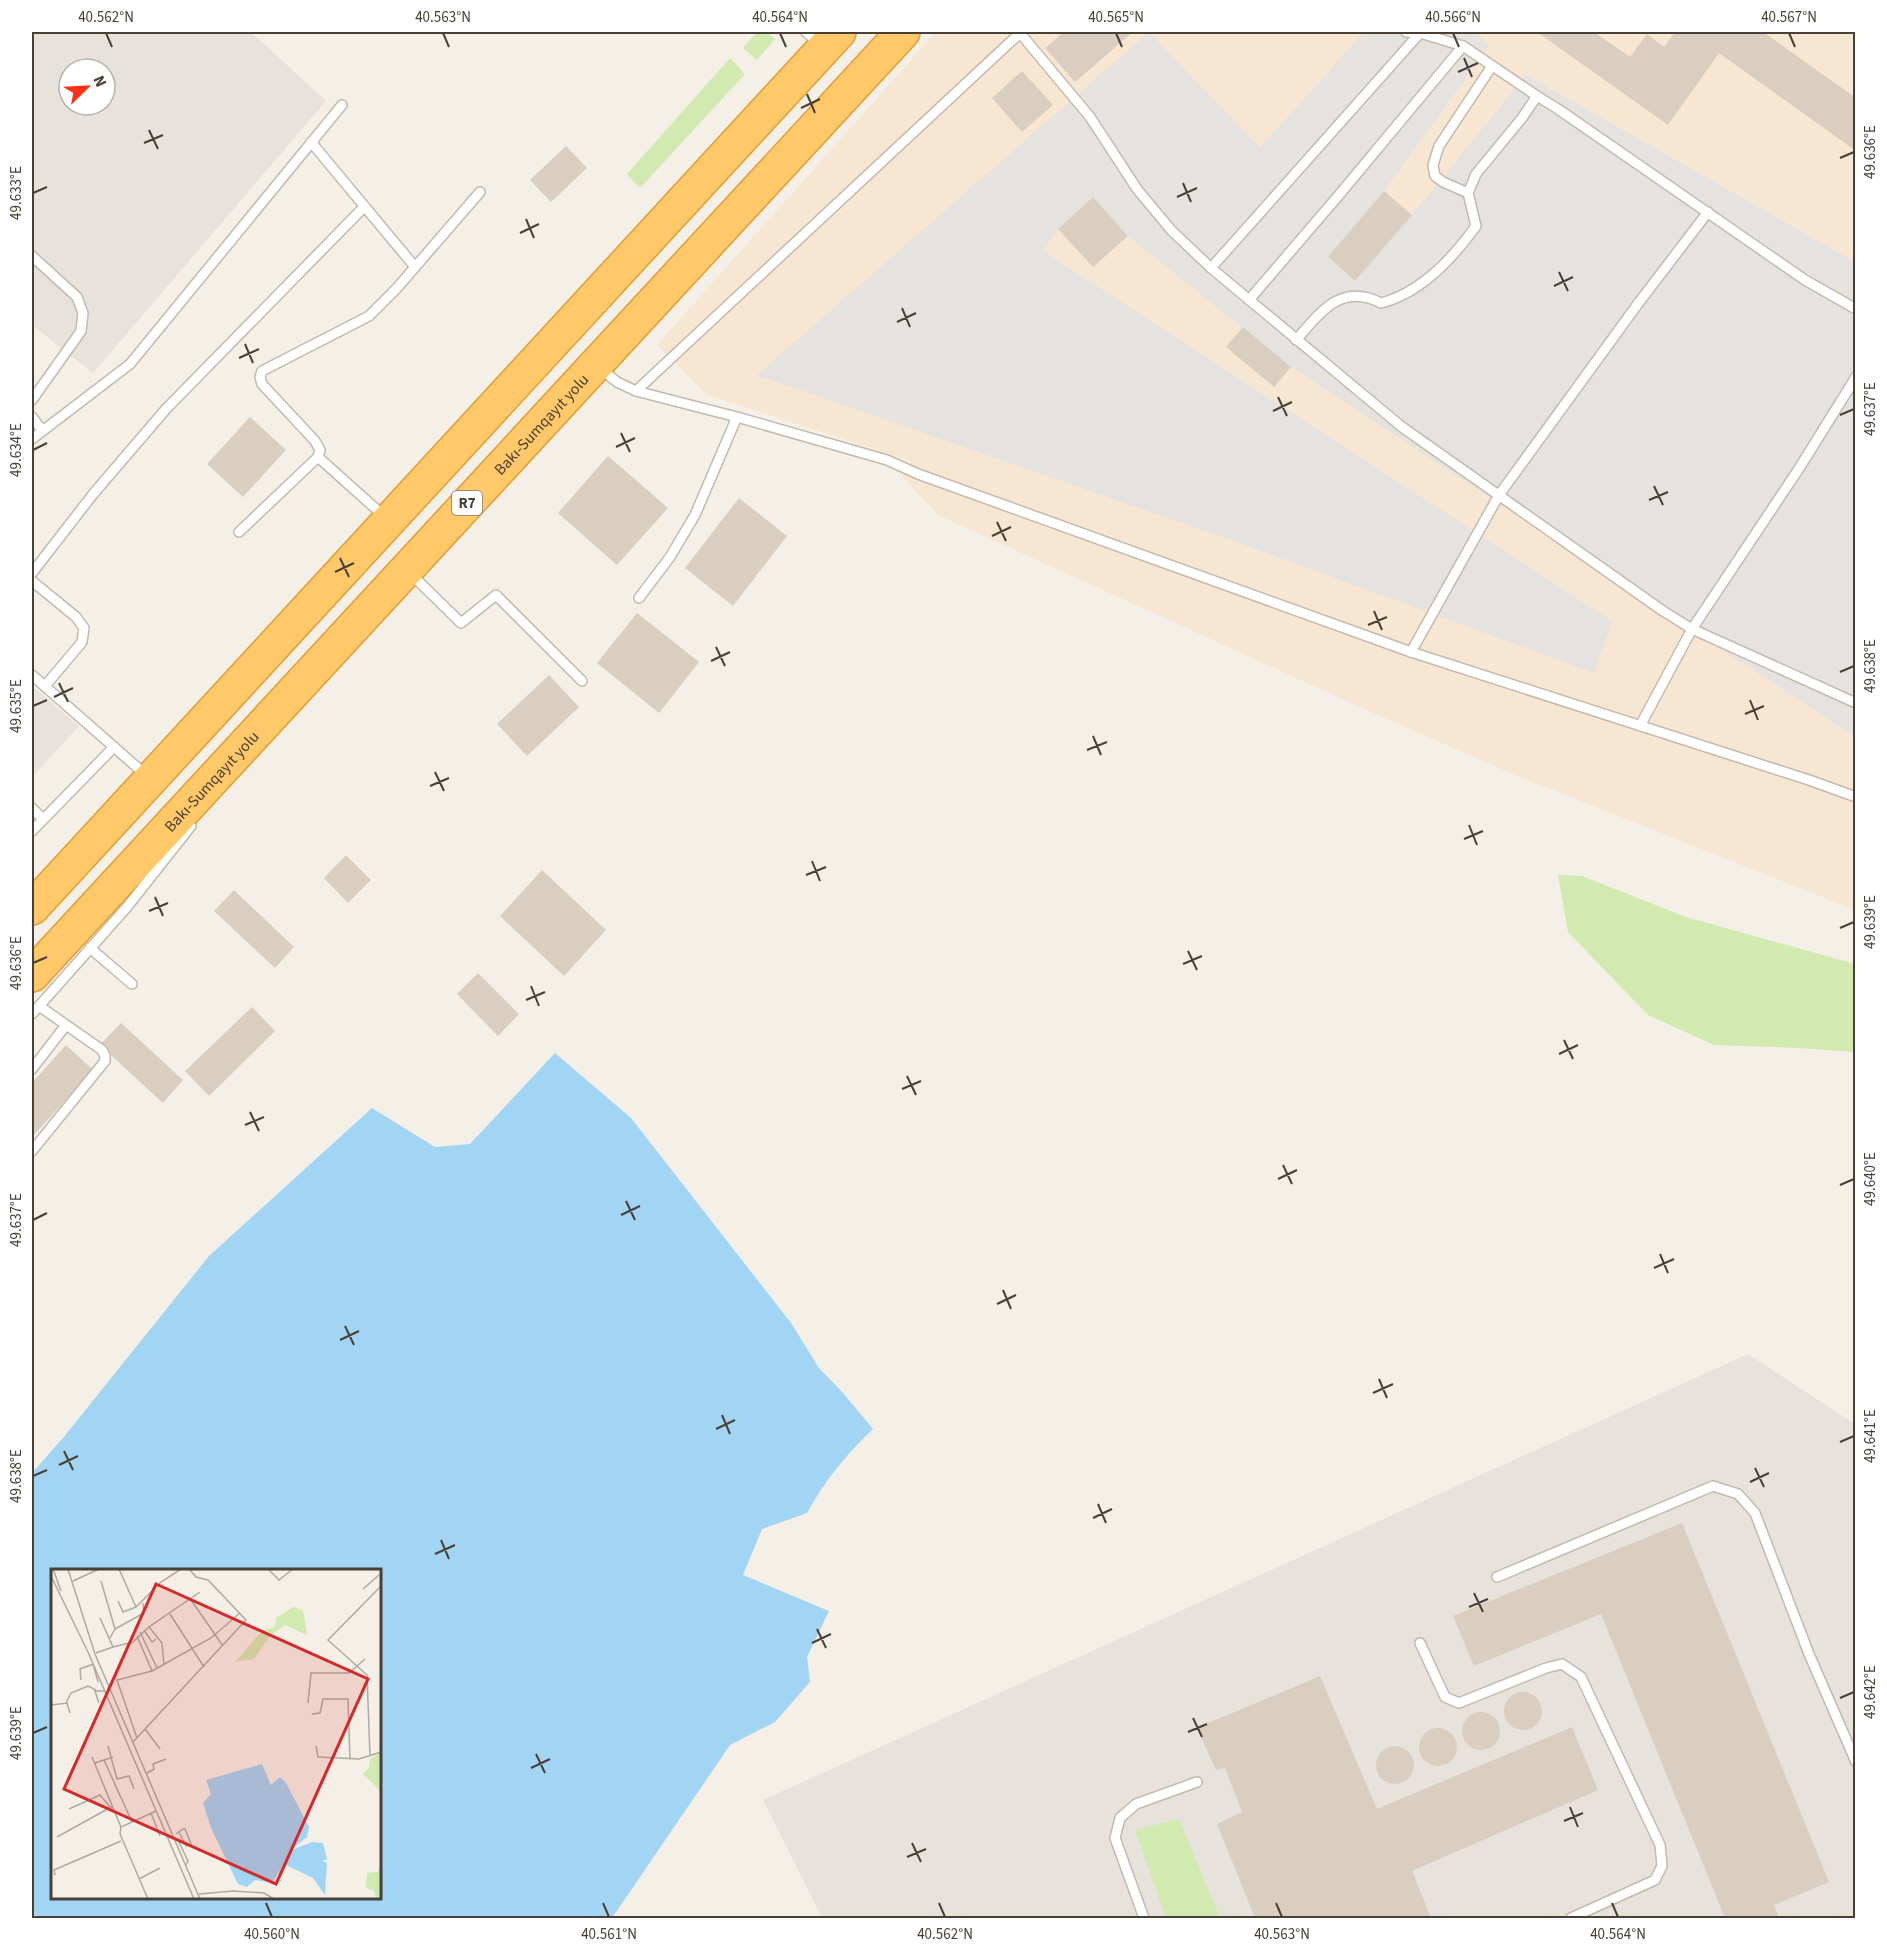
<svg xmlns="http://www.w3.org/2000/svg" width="1887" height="1950" viewBox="0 0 1887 1950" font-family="'Source Sans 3',sans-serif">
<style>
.commercial{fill:#f7e6d2}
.industrial{fill:#e7e2dc;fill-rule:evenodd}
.green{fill:#d1eaaf}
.parking{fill:#e5e3df}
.water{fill:#a2d4f3;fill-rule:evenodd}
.building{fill:#d9cebf}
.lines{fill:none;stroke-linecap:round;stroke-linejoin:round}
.lane-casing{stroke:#c3baad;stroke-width:12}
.highway-casing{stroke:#e29d33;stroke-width:36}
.lane{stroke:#fff;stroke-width:9}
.highway{stroke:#ffc868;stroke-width:33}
.ticks{fill:none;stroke:#484036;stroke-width:2}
.labels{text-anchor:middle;stroke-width:4.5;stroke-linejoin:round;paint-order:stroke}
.shield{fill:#fff;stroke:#7f7972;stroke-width:1.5}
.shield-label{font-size:15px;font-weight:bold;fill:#484036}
.street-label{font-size:16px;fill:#484036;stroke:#fff}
.inset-road{fill:none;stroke:#afaaa0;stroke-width:1.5}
.view{fill:#d62828;fill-opacity:0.15;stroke:#d62828;stroke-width:3}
.inset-edge{fill:none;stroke:#484036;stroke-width:3}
.neatline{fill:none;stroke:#484036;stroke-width:2}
.ticks-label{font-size:15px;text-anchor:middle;fill:#484036}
</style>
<rect width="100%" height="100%" fill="#f4f0e7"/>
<polygon class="commercial" points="936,32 1855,32 1855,910 1515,775 1364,709 938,515 901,475 911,461 708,395 657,345"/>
<g class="industrial">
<path d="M32,32H251L326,101L93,373L32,325ZM69,69H105V105H69Z"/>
<polygon points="32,686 79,726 32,777"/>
<polygon points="1748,1354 1855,1424 1855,1918 822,1918 763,1800"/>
</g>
<g class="green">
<polygon points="757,32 767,32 775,39 757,60 743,48"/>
<polygon points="730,58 745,74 640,188 627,174"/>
<polygon points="1558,875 1582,876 1686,917 1855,964 1855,1052 1798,1048 1714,1045 1648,1015 1568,932"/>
<polygon points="1179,1819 1220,1918 1166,1918 1135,1830"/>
</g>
<polygon class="parking" points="1149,32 1260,148 1364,32 1474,32 1490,45 1384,191 1328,258 1354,281 1412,215 1526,75 1855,262 1855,737 1291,367 1128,236 1093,197 1058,229 1043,251 1612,621 1594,673 1234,541 757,375"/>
<path class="water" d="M555,1053L631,1118L791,1323L819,1368L843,1393L873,1429C845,1456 826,1479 807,1513L762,1529L743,1575L829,1611L807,1657L810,1682L775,1722L730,1745L612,1918H57L32,1915V1473L63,1438L209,1256L372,1108L435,1147L470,1144ZM52,1570H380V1898H52Z"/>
<g class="building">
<polygon points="1064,32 1133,32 1075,82 1045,48"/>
<polygon points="1537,32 1594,32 1630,57 1647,34 1664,47 1675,32 1763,32 1856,98 1856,151 1719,53 1668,125"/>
<polygon points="1022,71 1053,105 1022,132 992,98"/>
<polygon points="566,146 587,168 551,202 530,180"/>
<polygon points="1384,191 1412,215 1355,281 1328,257"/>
<polygon points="1093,197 1128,236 1093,267 1058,229"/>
<polygon points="1243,327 1291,367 1274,387 1226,347"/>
<polygon points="250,417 286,450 243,497 207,464"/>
<polygon points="608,456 668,508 617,565 558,513"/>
<polygon points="739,498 787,536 733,606 685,568"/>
<polygon points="637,613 699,662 659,713 597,663"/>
<polygon points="549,675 579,707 527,756 497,724"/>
<polygon points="346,855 371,880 348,903 324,878"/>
<polygon points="542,870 606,930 564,976 500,916"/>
<polygon points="234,890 294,947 275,968 214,911"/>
<polygon points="478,973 519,1014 498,1036 457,994"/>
<polygon points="252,1007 275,1031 209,1096 185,1071"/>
<polygon points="121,1023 183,1080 163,1103 100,1045"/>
<polygon points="66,1045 93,1070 32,1137 32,1083"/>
<polygon points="1682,1523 1829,1882 1774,1905 1779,1918 1725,1918 1601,1614 1474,1666 1453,1616"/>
<polygon points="1320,1676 1377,1809 1572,1727 1598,1790 1412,1871 1431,1918 1255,1918 1217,1824 1242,1812 1225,1768 1216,1770 1197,1728"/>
<circle cx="1523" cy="1711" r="19"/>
<circle cx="1481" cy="1731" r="19"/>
<circle cx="1438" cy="1747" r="19"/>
<circle cx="1395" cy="1765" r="19"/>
</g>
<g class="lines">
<defs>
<g id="lane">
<polyline points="806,32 820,44"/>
<polyline points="1406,32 1420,33 1463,46 1537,96"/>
<polyline points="311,142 415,267"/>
<polyline points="1468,193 1443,182 1435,176 1433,165 1439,146 1492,66"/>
<polyline points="32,256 77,297 83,313 81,331 32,400"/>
<polyline points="1211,268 1402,427 1663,611 1692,629 1856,703"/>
<polyline points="1249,300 1339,195 1463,46"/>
<path d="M1296,340C1320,313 1341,282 1381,303C1421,293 1453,258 1476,226L1468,193L1476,174L1522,118L1537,96L1558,109L1805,280L1856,309"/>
<polyline points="601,369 617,382 636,391 737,417 887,460 918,474 1411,652 1809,780 1856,797"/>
<polyline points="636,391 1020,33 1090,117 1137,189 1171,230 1211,268 1420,33"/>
<polyline points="32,417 42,430"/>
<polyline points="32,439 130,364 342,105"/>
<polyline points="318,457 385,517"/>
<polyline points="239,532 318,457 320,450 315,441 262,384 260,377 262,371 369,316 397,288 480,192"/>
<polyline points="32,573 94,493 166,409 364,207"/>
<polyline points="410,573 461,623 496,595 582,681"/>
<polyline points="32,581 76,617 84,628 82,642 45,686"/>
<polyline points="639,598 670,557 695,515 737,417"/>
<polyline points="1411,652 1499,495 1637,305 1708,212"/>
<polyline points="32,675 147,776"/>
<polyline points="1640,726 1692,629 1800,467 1856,377"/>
<polyline points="32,808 43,819"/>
<polyline points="32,831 114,747"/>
<polyline points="90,948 132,984"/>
<polyline points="32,1014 127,907 191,826"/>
<polyline points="32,1069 66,1025"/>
<polyline points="32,1151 105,1061 105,1056 102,1050 39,1006"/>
<polyline points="1497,1577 1713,1486 1738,1494 1755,1513 1809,1654 1856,1762"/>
<polyline points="1420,1643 1445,1697 1459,1703 1546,1668 1562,1664 1581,1677 1660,1845 1662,1866 1655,1880 1571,1918"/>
<polyline points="1144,1918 1115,1838 1120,1818 1136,1804 1197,1782"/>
</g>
<g id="highway">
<polyline points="32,908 839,32"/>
<path id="s1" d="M32,975L903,32"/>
</g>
</defs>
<use href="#lane" class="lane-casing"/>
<use href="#highway" class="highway-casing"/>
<use href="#lane" class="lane"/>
<use href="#highway" class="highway"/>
</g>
<path class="ticks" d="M106,33L112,47M443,33L449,47M780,33L786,47M1116,33L1122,47M1453,33L1459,47M1789,33L1795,47M1464,58L1472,77M1458,72L1478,63M807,94L815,113M801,108L820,99M149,130L158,149M144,143L163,135M1840,158L1854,152M1183,183L1191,202M33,193L47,187M1177,197L1197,188M526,219L534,238M520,233L539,224M1559,272L1568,291M1554,286L1573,277M902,308L910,327M897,322L916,313M245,344L253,363M239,358L259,349M1278,397L1287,416M1273,411L1292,402M1840,415L1854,409M621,433L630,452M616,447L635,438M33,450L47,443M1654,486L1663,505M1649,500L1668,492M997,522L1006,541M992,536L1011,527M340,558L349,577M335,572L354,563M1374,611L1382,630M1368,625L1387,617M716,647L725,666M711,661L730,652M1840,672L1854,666M59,683L68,702M54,697L73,688M1750,700L1758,720M33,706L47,700M1745,714L1764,706M1093,736L1101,755M1087,750L1107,742M435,772L444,791M430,786L449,778M1469,825L1477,845M1464,839L1483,831M812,861L820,881M806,875L826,867M155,897L163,916M149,911L168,903M1840,928L1854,922M1188,951L1197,970M33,963L47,957M1183,964L1202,956M531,986L539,1006M526,1000L545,992M1564,1040L1573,1059M1559,1054L1578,1045M907,1076L916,1095M902,1089L921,1081M250,1112L259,1131M245,1125L264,1117M1283,1165L1292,1184M1278,1179L1297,1170M1840,1185L1854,1179M626,1201L635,1220M621,1215L640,1206M33,1220L47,1213M1660,1254L1668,1273M1654,1268L1674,1259M1003,1290L1011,1309M997,1304L1016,1295M345,1326L354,1345M340,1340L359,1331M1379,1379L1387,1398M1373,1393L1393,1384M722,1415L730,1434M716,1429L735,1420M1840,1442L1854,1436M64,1451L73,1470M59,1465L78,1456M1755,1468L1764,1487M33,1476L47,1470M1750,1482L1769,1473M1098,1504L1106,1523M1093,1518L1112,1509M441,1540L449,1559M435,1554L455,1545M1474,1593L1483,1612M1469,1607L1488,1599M817,1629L826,1648M812,1643L831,1634M1840,1698L1854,1692M1193,1718L1202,1737M1188,1732L1207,1724M33,1733L47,1727M536,1754L545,1773M531,1768L550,1759M1570,1807L1578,1827M1564,1821L1583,1813M912,1843L921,1862M907,1857L926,1849M266,1903L272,1917M603,1903L609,1917M939,1903L945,1917M1276,1903L1282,1917M1612,1903L1618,1917"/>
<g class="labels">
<rect class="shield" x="452" y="491" width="30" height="24" rx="4.5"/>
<g class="shield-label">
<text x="467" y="508">R7</text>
</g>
<g class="street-label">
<text dy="6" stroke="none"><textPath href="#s1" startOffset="750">Bakı-Sumqayıt yolu</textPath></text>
<text dy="6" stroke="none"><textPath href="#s1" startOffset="264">Bakı-Sumqayıt yolu</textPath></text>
</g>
</g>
<g transform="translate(51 1569)">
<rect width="330" height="330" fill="#f4f0e7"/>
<path d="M242,38L252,41L256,66L234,56L219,67L203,90L184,93L212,61L224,58L225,49ZM330,184V223L312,205L318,199L319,189ZM330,294V330H325L323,322L315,319L316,304L327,303Z" fill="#d1eaaf"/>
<path d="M211,195L220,216L229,208L235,214L258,258L256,268L238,282L261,273L272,274L276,290L271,292L276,294L274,326L262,309L233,295L221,314L204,311L196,318L187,315L160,259L152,234L160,225L155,211Z" fill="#a2d4f3"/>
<path class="inset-road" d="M2,0L10,22M17,0L44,85L149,330M68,0L85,38M217,0L228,11L242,0M0,7L37,83L143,330M22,12L48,0M50,12L64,60L59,69M312,20L328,6M140,31L172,77M67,32L72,43L85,38L110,13L130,0M119,45L153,98M64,60L93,44L92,34M93,61L101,73L105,70M89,63L106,99M86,67L101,102L66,111L86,169M62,78L82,73L98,58M45,84L62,78L49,49M113,96L111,74L98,58L149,23M101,102L160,69L189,44M30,111L29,100L42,95L47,113M15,134L20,124L37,117L45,121M48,134L44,122H53M257,134L260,104H298L314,90M0,136L16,134L19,144M261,145L269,144L272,130H297L299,190M94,160L109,180M82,173L195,51L157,11L145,8L138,0M57,177L66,210L78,207L83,220M265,177L267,188L308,190L330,183M319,187L316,106L277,71L330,17M41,188L70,258M53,191L81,253M44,194L62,188M96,204L103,200L102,195L115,190M18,240L49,226L59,238M100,244L109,267M125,265L132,260H134L140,275L135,277L128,263M6,268L62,237M127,271L137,292L135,296M4,306L3,301L70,272M88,310L109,299M148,325L182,322L213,324L223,330M97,330L69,265L70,258L105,242"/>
<path class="view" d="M105,15L317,110L225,315L13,220Z"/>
<rect width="330" height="330" class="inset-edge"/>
</g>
<rect width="1887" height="1950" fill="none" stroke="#ffffff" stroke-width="66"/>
<g transform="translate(87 87) rotate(66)"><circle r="28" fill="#ffffff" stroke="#b6b3af" stroke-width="1.5"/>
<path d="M0-4.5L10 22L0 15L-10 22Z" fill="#ff3014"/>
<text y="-9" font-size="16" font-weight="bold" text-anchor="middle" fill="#484036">N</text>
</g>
<rect x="33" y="33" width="1821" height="1884" class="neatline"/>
<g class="ticks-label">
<text x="106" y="22">40.562°N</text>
<text x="443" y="22">40.563°N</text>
<text x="780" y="22">40.564°N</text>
<text x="1116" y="22">40.565°N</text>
<text x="1453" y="22">40.566°N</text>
<text x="1789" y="22">40.567°N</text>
<text transform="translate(1870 152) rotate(-90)" y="5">49.636°E</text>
<text transform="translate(16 193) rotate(-90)" y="5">49.633°E</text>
<text transform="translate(1870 409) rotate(-90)" y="5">49.637°E</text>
<text transform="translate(16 450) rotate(-90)" y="5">49.634°E</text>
<text transform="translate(1870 666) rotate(-90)" y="5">49.638°E</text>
<text transform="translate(16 706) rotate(-90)" y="5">49.635°E</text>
<text transform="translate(1870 922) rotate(-90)" y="5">49.639°E</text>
<text transform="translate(16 963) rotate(-90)" y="5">49.636°E</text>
<text transform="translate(1870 1179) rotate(-90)" y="5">49.640°E</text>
<text transform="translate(16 1220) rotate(-90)" y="5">49.637°E</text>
<text transform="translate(1870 1436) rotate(-90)" y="5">49.641°E</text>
<text transform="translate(16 1476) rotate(-90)" y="5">49.638°E</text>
<text transform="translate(1870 1692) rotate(-90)" y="5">49.642°E</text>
<text transform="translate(16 1733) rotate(-90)" y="5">49.639°E</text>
<text x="272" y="1939">40.560°N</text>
<text x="609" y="1939">40.561°N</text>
<text x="945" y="1939">40.562°N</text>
<text x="1282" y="1939">40.563°N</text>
<text x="1618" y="1939">40.564°N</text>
</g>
</svg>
